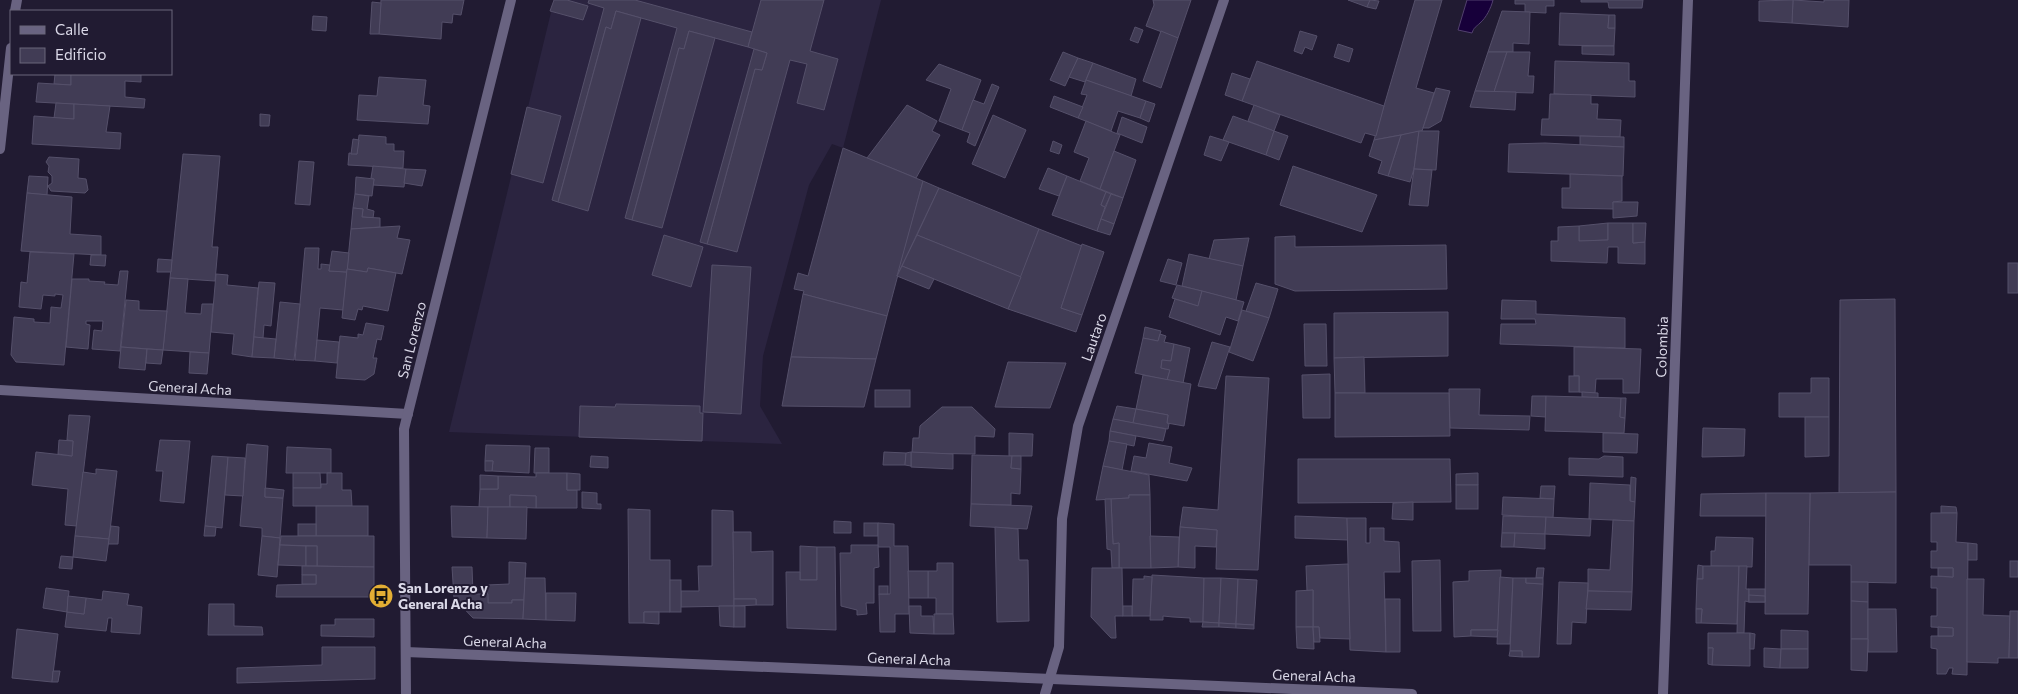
<svg xmlns="http://www.w3.org/2000/svg" width="2018" height="694" viewBox="0 0 2018 694" font-family="Commissioner,sans-serif">
<style>
.built{fill:#2b2440}
.water{fill:#17003a;stroke:#52416e}
.building{fill:#413c55;stroke:#55506a}
.lines{fill:none;stroke-linecap:round;stroke-linejoin:round}
.street{stroke:#696381;stroke-width:10}
.labels{text-anchor:middle;stroke-width:4;stroke-linejoin:round;paint-order:stroke}
.street-label{font-size:14px;fill:#dbd9e8;stroke:#211b32}
.poi-label{font-size:14px;font-weight:bold;fill:#dbd9e8;stroke:#211b32;text-anchor:start}
</style>
<rect width="100%" height="100%" fill="#211b32"/>
<polygon class="built" points="554,0 881,0 843,148 832,144 809,185 763,356 760,406 782,444 449,432"/>
<path class="water" d="M1467,0H1493C1491,8 1486,18 1480,23C1476,27 1474,27 1472,33L1458,30Z"/>
<g class="building">
<polygon points="381,0 464,0 461,15 453,14 452,23 442,22 441,39 379,34"/>
<polygon points="554,0 567,0 588,6 583,20 550,11"/>
<polygon points="589,0 635,0 752,32 748,47 689,31 684,49 679,48 632,220 625,218 677,28 616,11 611,29 606,27 558,202 552,200 604,8 588,3"/>
<polygon points="761,0 824,0 810,51 838,59 824,110 797,103 807,64 790,60 737,252 707,244 755,69 762,70 767,53 748,47"/>
<polygon points="1153,0 1191,0 1178,38 1146,26 1154,5"/>
<polygon points="1348,0 1370,0 1367,7"/>
<polygon points="1370,0 1379,1 1376,9 1367,7"/>
<polygon points="1415,0 1442,0 1416,88 1434,93 1422,131 1374,140"/>
<polygon points="1515,0 1554,0 1554,6 1546,6 1546,13 1525,12 1525,4 1515,4"/>
<polygon points="1581,0 1643,0 1642,8 1609,8 1608,2 1581,2"/>
<polygon points="1793,0 1824,2 1824,0 1849,0 1848,27 1792,23"/>
<polygon points="1793,0 1792,23 1759,21 1759,1"/>
<polygon points="372,2 381,3 379,34 370,34"/>
<polygon points="616,11 641,18 588,211 558,202 606,27 611,29"/>
<polygon points="1502,11 1530,12 1529,44 1513,43 1513,52 1488,52"/>
<polygon points="1560,13 1609,15 1608,28 1615,28 1614,46 1559,45"/>
<polygon points="1609,15 1615,15 1615,28 1608,28"/>
<polygon points="313,16 327,17 326,31 312,30"/>
<polygon points="1135,27 1143,30 1138,43 1130,40"/>
<polygon points="689,31 715,38 662,228 632,220 679,48 684,49"/>
<polygon points="1161,31 1178,38 1161,88 1143,81"/>
<polygon points="1300,31 1317,36 1312,50 1305,47 1302,54 1294,51"/>
<polygon points="1338,44 1353,49 1349,62 1334,57"/>
<polygon points="1582,46 1614,46 1614,55 1582,54"/>
<polygon points="754,49 767,53 762,70 755,69 707,244 700,242"/>
<polygon points="1063,52 1078,58 1065,86 1050,80"/>
<polygon points="1488,52 1507,52 1494,92 1475,91"/>
<polygon points="1507,52 1530,52 1528,76 1534,76 1533,93 1494,92"/>
<polygon points="1078,58 1093,63 1085,82 1069,77"/>
<polygon points="1257,61 1384,106 1376,136 1365,133 1361,143 1242,101"/>
<polygon points="1555,61 1629,63 1629,81 1635,81 1635,97 1554,94"/>
<polygon points="1093,63 1136,79 1131,96 1086,80"/>
<polygon points="939,64 981,80 962,130 939,121 951,89 926,80"/>
<polygon points="1232,73 1250,79 1242,101 1225,95"/>
<polygon points="55,74 71,74 71,85 54,84"/>
<polygon points="71,74 141,74 141,82 125,81 125,97 145,99 144,108 36,102 38,83 71,85"/>
<polygon points="379,77 426,80 423,105 430,106 428,124 357,120 359,95 377,96"/>
<polygon points="1086,80 1146,101 1140,118 1118,111 1111,131 1078,118 1087,95 1081,94"/>
<polygon points="992,84 999,87 975,146 967,142 970,133 962,130 973,100 984,104"/>
<polygon points="1436,88 1450,91 1441,121 1429,128 1423,128"/>
<polygon points="1475,91 1516,92 1515,110 1470,107"/>
<polygon points="1550,94 1591,95 1591,104 1598,104 1597,119 1621,120 1620,137 1541,135 1542,119 1549,119"/>
<polygon points="1054,96 1083,107 1078,118 1050,107"/>
<polygon points="1146,101 1155,104 1149,122 1140,118"/>
<polygon points="56,103 74,104 74,119 54,118"/>
<polygon points="74,104 110,106 106,132 121,133 120,149 32,144 34,116 74,119"/>
<polygon points="907,105 937,121 932,131 940,135 916,178 867,158"/>
<polygon points="1254,105 1280,115 1274,131 1248,121"/>
<polygon points="527,107 561,116 543,183 511,174"/>
<polygon points="260,114 270,115 269,126 260,126"/>
<polygon points="993,115 1026,130 1005,178 972,164"/>
<polygon points="1233,116 1274,131 1266,155 1223,140"/>
<polygon points="1122,117 1147,127 1142,143 1117,133"/>
<polygon points="1086,121 1120,135 1100,189 1080,181 1089,158 1074,152"/>
<polygon points="1274,131 1288,136 1279,160 1266,155"/>
<polygon points="1419,131 1414,169 1410,182 1388,176 1401,135"/>
<polygon points="1419,131 1439,131 1436,170 1414,169"/>
<polygon points="359,135 386,137 386,144 394,144 394,151 404,151 403,168 348,165 349,153 357,154"/>
<polygon points="1401,135 1388,176 1378,173 1382,161 1369,156 1374,140"/>
<polygon points="1210,136 1229,142 1221,161 1204,155"/>
<polygon points="1580,136 1624,137 1624,147 1580,145"/>
<polygon points="353,139 359,140 357,154 351,154"/>
<polygon points="1053,141 1062,145 1059,154 1050,151"/>
<polygon points="1545,143 1624,147 1623,176 1508,172 1509,144"/>
<polygon points="843,148 923,181 887,316 803,294 804,291 794,289 798,273 808,276"/>
<polygon points="1114,151 1136,160 1123,198 1100,189"/>
<polygon points="183,154 220,156 212,247 218,247 215,281 170,278"/>
<polygon points="49,157 79,159 78,178 86,179 88,190 85,193 51,191 48,186 52,183 52,176 48,172 49,166 46,162"/>
<polygon points="299,161 314,162 310,205 295,204"/>
<polygon points="373,166 406,169 404,187 373,185 374,179 371,178"/>
<polygon points="1293,166 1377,195 1362,232 1280,205"/>
<polygon points="1048,168 1067,176 1059,196 1039,189"/>
<polygon points="406,169 426,170 422,186 404,183"/>
<polygon points="1414,169 1432,170 1428,206 1409,205"/>
<polygon points="1570,174 1622,176 1622,201 1613,202 1614,209 1562,208 1562,188 1570,188"/>
<polygon points="29,176 48,177 47,195 27,193"/>
<polygon points="1067,176 1106,192 1101,205 1105,207 1097,231 1052,215"/>
<polygon points="356,177 374,179 372,196 355,194"/>
<polygon points="923,181 939,188 897,276"/>
<polygon points="939,188 1039,229 1021,277 917,235"/>
<polygon points="1106,192 1111,194 1105,207 1101,205"/>
<polygon points="27,193 72,197 70,234 101,236 101,255 21,251"/>
<polygon points="355,194 369,196 367,209 374,211 373,218 362,217 363,209 353,208"/>
<polygon points="1111,194 1123,198 1114,224 1101,219"/>
<polygon points="1613,202 1638,202 1637,216 1613,218"/>
<polygon points="353,208 363,209 362,217 380,218 380,227 351,229"/>
<polygon points="1101,219 1114,224 1110,235 1097,231"/>
<polygon points="1608,223 1608,240 1579,241 1579,226"/>
<polygon points="1608,223 1633,223 1633,243 1645,242 1645,264 1618,263 1618,247 1608,247 1607,263 1551,261 1551,241 1558,241 1558,227 1579,226 1579,241 1608,240"/>
<polygon points="1633,223 1646,223 1645,242 1633,243"/>
<polygon points="400,226 397,238 410,240 402,274 368,268 367,272 347,269 351,229"/>
<polygon points="1039,229 1082,246 1061,308 1082,315 1076,332 1008,309"/>
<polygon points="664,235 703,247 691,287 652,275"/>
<polygon points="917,235 1021,277 1008,309 902,266"/>
<polygon points="1295,236 1295,247 1446,245 1447,289 1295,291 1275,284 1275,237"/>
<polygon points="1249,238 1243,266 1209,259 1214,240"/>
<polygon points="1082,244 1104,252 1082,315 1061,308"/>
<polygon points="305,248 319,248 318,269 321,269 321,264 330,265 329,271 347,272 343,310 320,308 315,361 295,360"/>
<polygon points="332,251 349,253 347,272 329,271"/>
<polygon points="30,252 74,254 64,365 16,362 11,355 14,317 34,319 34,322 50,323 51,307 61,308 63,295 55,294 55,296 43,295 41,309 19,307 21,282 27,283"/>
<polygon points="1189,254 1243,266 1236,300 1182,286"/>
<polygon points="91,255 106,255 105,266 90,265"/>
<polygon points="158,259 172,260 171,272 157,272"/>
<polygon points="1168,259 1182,263 1176,285 1160,281"/>
<rect x="2008" y="263" width="10" height="30"/>
<polygon points="712,265 751,267 741,414 703,412"/>
<polygon points="902,266 934,279 929,289 897,276"/>
<polygon points="368,268 396,273 388,311 363,306 362,310 358,309 355,320 342,318 347,269 367,272"/>
<polygon points="120,271 128,271 120,351 92,349 94,330 102,331 103,321 86,321 86,324 90,325 88,349 66,347 72,279 89,279 89,281 105,282 104,284 118,285"/>
<polygon points="216,274 228,275 227,285 258,288 252,357 232,354 234,334 211,332"/>
<polygon points="170,278 188,279 185,313 201,314 202,304 213,304 209,353 163,350"/>
<polygon points="259,282 275,283 271,326 264,325 263,338 254,337"/>
<polygon points="1256,283 1278,289 1269,318 1246,311"/>
<polygon points="1177,285 1202,291 1198,306 1172,298"/>
<polygon points="1202,291 1244,302 1238,321 1226,317 1220,335 1169,317 1175,299 1198,306"/>
<polygon points="803,294 887,316 876,359 791,357"/>
<polygon points="1895,299 1896,492 1839,493 1840,300"/>
<polygon points="126,300 139,301 139,310 167,311 163,350 121,347"/>
<polygon points="1502,300 1536,301 1536,314 1625,318 1625,348 1500,344 1501,324 1536,324 1535,319 1501,319"/>
<polygon points="280,302 300,304 294,360 274,358"/>
<polygon points="1242,310 1269,318 1253,361 1229,352"/>
<polygon points="1448,312 1448,356 1334,358 1334,313"/>
<polygon points="366,323 384,326 381,340 377,339 373,358 377,358 374,374 365,380 336,378 340,336 358,338 358,334 363,335"/>
<polygon points="1304,324 1326,324 1327,366 1305,366"/>
<polygon points="1145,327 1161,331 1158,341 1143,338"/>
<polygon points="1160,334 1166,336 1164,342 1174,344 1171,361 1162,360 1161,368 1170,370 1167,380 1135,373 1143,338 1158,341"/>
<polygon points="254,337 276,339 274,358 252,357"/>
<polygon points="317,340 339,342 337,363 315,361"/>
<polygon points="1212,342 1230,347 1216,389 1198,386"/>
<polygon points="1174,344 1190,348 1183,383 1167,380 1170,370 1161,368 1162,360 1171,361"/>
<polygon points="121,347 147,349 145,370 119,368"/>
<polygon points="1574,347 1641,349 1639,393 1623,393 1623,379 1596,379 1595,393 1579,392 1579,376 1574,376"/>
<polygon points="147,349 163,350 161,364 146,363"/>
<polygon points="190,352 209,353 207,374 189,373"/>
<polygon points="791,357 876,359 864,407 782,406"/>
<polygon points="1364,357 1365,393 1335,393 1334,358"/>
<polygon points="1008,362 1066,363 1050,408 995,407"/>
<polygon points="1330,374 1330,418 1303,418 1302,375"/>
<polygon points="1143,375 1191,384 1184,426 1167,423 1168,415 1136,409"/>
<polygon points="1226,376 1269,378 1258,570 1216,569 1217,530 1180,527 1183,507 1218,510"/>
<rect x="1569" y="376" width="10" height="16"/>
<polygon points="1811,378 1829,378 1829,417 1779,417 1779,393 1811,393"/>
<polygon points="1449,389 1480,389 1479,415 1530,416 1529,430 1450,428"/>
<rect x="875" y="390" width="35" height="17"/>
<polygon points="1582,392 1598,393 1598,398 1582,397"/>
<polygon points="1335,393 1449,393 1450,436 1335,437"/>
<polygon points="1532,396 1546,396 1546,417 1531,416"/>
<polygon points="1546,396 1621,398 1620,417 1625,418 1624,433 1545,431"/>
<polygon points="1621,398 1626,398 1625,418 1620,417"/>
<polygon points="616,404 700,406 700,413 703,413 702,441 579,437 580,406 615,407"/>
<polygon points="1117,406 1136,409 1133,423 1113,419"/>
<polygon points="942,407 972,407 995,429 994,437 975,436 975,454 912,453 913,438 919,438 920,426"/>
<polygon points="1136,409 1168,415 1167,423 1169,424 1168,429 1133,423"/>
<polygon points="69,415 90,416 77,526 65,525 68,489 32,485 36,452 72,456 73,441 67,440"/>
<polygon points="1805,417 1829,417 1829,456 1805,457"/>
<polygon points="1113,419 1166,429 1163,441 1110,431"/>
<polygon points="1703,428 1745,429 1744,456 1702,457"/>
<polygon points="1110,431 1136,436 1134,446 1109,441"/>
<polygon points="1009,433 1033,434 1032,456 1009,456"/>
<polygon points="1603,433 1638,434 1637,453 1603,452"/>
<polygon points="59,440 73,441 72,456 58,454"/>
<polygon points="160,440 190,441 184,503 160,501 163,471 156,471"/>
<polygon points="1109,441 1127,444 1122,470 1103,466"/>
<polygon points="1149,443 1172,447 1169,463 1192,468 1187,481 1131,471 1134,456 1146,458"/>
<polygon points="247,444 268,446 265,497 283,498 280,538 262,536 262,528 240,526"/>
<polygon points="486,445 530,446 529,473 492,471 493,461 485,461"/>
<polygon points="287,447 331,449 331,473 286,473"/>
<polygon points="535,448 549,448 549,473 534,473"/>
<polygon points="884,452 906,453 905,465 883,465"/>
<polygon points="911,452 953,454 953,469 911,467"/>
<polygon points="911,452 911,466 905,465 906,453"/>
<polygon points="972,455 1012,456 1011,468 1021,469 1020,494 1011,493 1011,505 971,504"/>
<polygon points="212,456 228,457 222,528 205,526"/>
<polygon points="591,456 608,457 608,468 590,467"/>
<polygon points="1012,456 1021,456 1021,469 1011,468"/>
<polygon points="1604,456 1623,457 1623,477 1569,475 1569,458 1599,459"/>
<polygon points="228,457 245,458 243,496 225,495"/>
<polygon points="1298,459 1450,459 1451,502 1298,503"/>
<polygon points="485,461 493,461 492,471 485,471"/>
<polygon points="1103,466 1149,475 1150,495 1129,495 1129,498 1096,500"/>
<polygon points="96,469 117,471 109,539 75,536 83,472 96,474"/>
<polygon points="293,473 320,473 321,488 293,488"/>
<polygon points="327,473 342,473 342,490 351,490 352,506 293,506 293,488 321,488 321,484 327,484"/>
<polygon points="536,473 567,473 567,490 577,490 577,508 536,508 536,496 510,495 510,507 479,507 480,489 498,489 498,476 536,477"/>
<polygon points="567,473 580,474 580,490 567,490"/>
<polygon points="1478,473 1478,485 1456,485 1456,474"/>
<polygon points="480,475 498,476 498,489 480,489"/>
<polygon points="1631,477 1636,478 1635,502 1630,501"/>
<polygon points="1590,483 1630,485 1630,501 1635,502 1634,521 1589,519"/>
<rect x="1456" y="485" width="22" height="24"/>
<polygon points="1541,486 1555,486 1554,499 1540,498"/>
<polygon points="265,488 284,490 283,498 265,497"/>
<polygon points="582,492 597,493 597,504 601,504 601,509 582,508"/>
<polygon points="1896,492 1896,583 1851,582 1851,565 1809,565 1810,493"/>
<polygon points="1766,493 1766,516 1700,516 1701,494"/>
<polygon points="1766,493 1810,493 1808,614 1765,614"/>
<polygon points="510,495 536,496 536,508 510,507"/>
<polygon points="1129,495 1150,495 1151,568 1119,568 1119,543 1113,544 1111,499 1129,498"/>
<polygon points="1503,497 1554,499 1553,518 1502,515"/>
<polygon points="1105,499 1111,499 1113,544 1119,543 1119,568 1112,568 1111,550 1107,549"/>
<polygon points="1413,502 1413,520 1392,519 1393,503"/>
<polygon points="971,504 1032,506 1027,529 970,526"/>
<rect x="316" y="506" width="52" height="30"/>
<polygon points="451,506 488,507 487,538 452,537"/>
<polygon points="1941,506 1956,507 1957,513 1941,513"/>
<polygon points="488,507 527,507 526,539 487,538"/>
<polygon points="628,509 650,510 650,560 670,560 670,612 644,612 644,623 629,623"/>
<polygon points="712,510 733,511 734,606 681,607 681,591 699,591 698,566 712,566"/>
<polygon points="1931,513 1957,513 1956,542 1968,543 1967,675 1952,674 1953,668 1949,668 1946,674 1937,674 1937,649 1931,648 1931,636 1953,636 1953,628 1931,627 1931,616 1937,616 1937,588 1931,588 1931,576 1953,577 1953,568 1931,568 1931,551 1937,551 1937,542 1931,542"/>
<polygon points="1295,516 1347,518 1348,540 1295,538"/>
<polygon points="1503,516 1546,517 1545,534 1502,533"/>
<polygon points="1546,517 1591,519 1590,536 1545,534"/>
<polygon points="1347,518 1366,518 1366,543 1370,543 1370,528 1384,528 1384,541 1399,542 1400,572 1384,572 1386,652 1350,650"/>
<polygon points="1613,520 1634,521 1632,592 1588,591 1588,569 1610,570"/>
<polygon points="834,521 851,522 851,533 834,533"/>
<rect x="864" y="523" width="14" height="13"/>
<polygon points="878,523 894,524 894,546 908,546 909,614 895,614 895,632 880,632 879,594 890,594 890,547 878,547"/>
<rect x="298" y="524" width="18" height="12"/>
<polygon points="111,526 119,527 118,544 108,544"/>
<polygon points="205,526 216,527 215,536 204,536"/>
<polygon points="995,527 1018,529 1019,560 1028,560 1029,621 997,622"/>
<polygon points="1180,527 1217,530 1216,547 1195,546 1195,568 1178,567"/>
<polygon points="733,532 751,532 751,552 773,551 773,605 756,605 756,599 734,599"/>
<polygon points="1502,533 1515,533 1514,547 1501,547"/>
<polygon points="1515,533 1545,534 1545,549 1514,547"/>
<polygon points="75,536 109,539 106,561 73,557"/>
<polygon points="262,536 280,538 277,577 258,575"/>
<polygon points="281,536 374,536 374,567 317,566 317,546 280,545"/>
<polygon points="1150,536 1179,537 1178,567 1151,568"/>
<polygon points="1716,537 1753,538 1752,567 1711,566 1711,551 1715,551"/>
<polygon points="1968,543 1977,544 1977,560 1968,560"/>
<polygon points="280,545 306,546 306,566 278,565"/>
<polygon points="851,545 878,545 879,567 874,568 874,603 866,603 867,614 857,615 857,610 841,606 840,553 851,553"/>
<rect x="306" y="546" width="11" height="20"/>
<polygon points="800,546 817,547 817,580 800,580"/>
<polygon points="817,547 835,547 836,630 787,628 786,572 800,572 800,580 817,580"/>
<polygon points="61,556 73,557 72,569 59,568"/>
<polygon points="1440,560 1441,631 1413,631 1412,561"/>
<rect x="2010" y="561" width="8" height="16"/>
<polygon points="509,562 526,563 524,600 512,600 512,603 488,603 487,585 509,584"/>
<polygon points="937,563 953,563 953,614 936,614 936,598 928,598 928,571 937,571"/>
<polygon points="1348,564 1350,639 1320,638 1319,627 1313,627 1313,590 1307,591 1306,566"/>
<polygon points="1698,565 1703,566 1703,579 1697,579"/>
<polygon points="302,566 374,567 374,597 276,597 277,585 316,584 316,575 302,575"/>
<polygon points="1703,566 1739,566 1737,624 1701,623 1702,609 1696,609 1697,579 1703,579"/>
<polygon points="1739,566 1747,566 1746,589 1749,589 1749,602 1745,601 1744,633 1737,633"/>
<polygon points="452,567 472,567 473,594 488,594 488,603 512,603 512,600 524,600 523,619 473,618 454,598"/>
<polygon points="1092,568 1122,568 1123,616 1115,616 1116,638 1111,638 1091,617"/>
<polygon points="1537,568 1544,568 1543,578 1536,578"/>
<polygon points="1938,568 1953,568 1953,577 1938,576"/>
<polygon points="1501,570 1498,630 1471,630 1471,636 1454,637 1453,582 1469,581 1469,571"/>
<polygon points="908,571 928,571 928,598 909,598"/>
<rect x="302" y="575" width="14" height="9"/>
<polygon points="1152,575 1204,578 1203,622 1190,622 1190,618 1173,617 1163,616 1163,620 1150,620"/>
<polygon points="1144,576 1152,577 1150,616 1132,616 1133,579 1144,579"/>
<polygon points="1500,577 1513,578 1510,644 1497,644"/>
<polygon points="525,578 545,578 546,620 523,619"/>
<polygon points="1204,578 1221,578 1219,623 1203,622"/>
<polygon points="1221,578 1238,579 1236,624 1219,623"/>
<polygon points="1513,578 1526,578 1526,583 1543,584 1539,657 1522,657 1522,651 1510,651"/>
<polygon points="1526,578 1543,578 1543,584 1526,583"/>
<polygon points="1238,579 1257,580 1254,625 1236,624"/>
<polygon points="1967,579 1984,579 1983,615 2010,616 2009,658 1998,658 1998,663 1967,662"/>
<rect x="670" y="580" width="11" height="32"/>
<polygon points="1559,582 1588,583 1586,623 1572,622 1571,644 1557,644"/>
<polygon points="1851,582 1868,582 1868,602 1851,601"/>
<rect x="879" y="586" width="9" height="8"/>
<polygon points="46,588 69,591 67,612 43,608"/>
<rect x="1749" y="589" width="16" height="13"/>
<polygon points="1313,590 1313,627 1296,627 1296,591"/>
<polygon points="103,591 129,594 127,605 142,607 140,634 111,632 112,618 108,618 106,631 65,627 67,612 84,614 86,598 102,600"/>
<polygon points="1588,591 1632,592 1631,610 1586,609"/>
<polygon points="546,593 576,593 575,621 546,620"/>
<polygon points="1749,595 1765,596 1765,602 1749,602"/>
<polygon points="68,596 86,598 84,614 67,612"/>
<polygon points="734,599 756,599 756,605 734,606"/>
<polygon points="1385,599 1400,599 1400,652 1386,652"/>
<polygon points="1851,601 1868,602 1868,639 1851,639"/>
<polygon points="209,604 234,604 234,626 262,627 263,635 208,635"/>
<polygon points="719,606 734,606 734,627 720,626"/>
<rect x="734" y="606" width="11" height="21"/>
<polygon points="909,606 921,606 921,616 933,616 934,634 910,633"/>
<rect x="1123" y="606" width="9" height="10"/>
<polygon points="1696,609 1702,609 1701,623 1696,623"/>
<polygon points="1868,609 1896,609 1897,652 1868,652"/>
<polygon points="2010,611 2018,611 2018,658 2009,658"/>
<polygon points="644,612 659,612 659,624 644,623"/>
<polygon points="934,614 953,614 954,634 934,634"/>
<polygon points="335,619 374,619 374,637 321,636 321,625 335,625"/>
<polygon points="1203,622 1219,623 1219,627 1202,627"/>
<polygon points="1219,623 1236,624 1236,628 1219,627"/>
<polygon points="1236,624 1254,625 1254,629 1236,628"/>
<polygon points="1296,627 1313,627 1314,649 1297,648"/>
<polygon points="1313,627 1319,627 1320,642 1314,642"/>
<polygon points="1938,627 1953,628 1953,636 1938,636"/>
<polygon points="17,629 58,634 52,682 12,678"/>
<polygon points="1471,630 1498,630 1497,637 1471,636"/>
<polygon points="1781,630 1808,631 1808,649 1781,649"/>
<polygon points="1708,633 1750,633 1750,666 1712,665 1713,648 1708,648"/>
<polygon points="1750,633 1755,634 1754,649 1750,649"/>
<polygon points="1851,639 1868,639 1867,671 1851,670"/>
<polygon points="322,647 375,647 375,679 237,683 237,668 322,665"/>
<polygon points="1708,648 1713,648 1712,665 1708,664"/>
<polygon points="1764,648 1781,649 1780,668 1764,667"/>
<polygon points="1781,649 1808,649 1808,668 1780,668"/>
<polygon points="1510,651 1522,651 1522,657 1509,656"/>
<polygon points="53,671 60,671 58,682 52,682"/>
</g>
<g class="lines">
<g class="street">
<polyline points="15,11 17,0"/>
<polyline points="0,149 11,48"/>
<polyline points="0,390 408,414"/>
<polyline points="406,652 1412,694"/>
<polyline points="406,694 404,429 511,0"/>
<polyline points="1045,694 1059,647 1062,519 1078,426 1224,0"/>
<polyline points="1663,694 1688,0"/>
</g>
</g>
<defs>
<symbol id="bus-disc" viewBox="-11 -11 22 22"><circle r="9.5" fill="#e3ae34" stroke="#211b32"/><path d="M-5-6H5V4H4V6H2V4H-2V6H-4V4H-5ZM-3.5-4V0h7V-4ZM-3.5 1.2v1.5H-2V1.2ZM2 1.2v1.5H3.5V1.2Z" fill="#111"/></symbol>
</defs>
<g fill-rule="evenodd">
<use href="#bus-disc" x="367" y="582" width="28" height="28"/>
</g>
<g class="labels">
<g class="street-label">
<text transform="translate(1094 337) rotate(-71)" y="5">Lautaro</text>
<text transform="translate(412 340) rotate(-76)" y="5">San Lorenzo</text>
<text transform="translate(1662 347) rotate(-88)" y="5">Colombia</text>
<text transform="translate(190 388) rotate(3)" y="5">General Acha</text>
<text transform="translate(505 642) rotate(2)" y="5">General Acha</text>
<text transform="translate(909 659) rotate(2)" y="5">General Acha</text>
<text transform="translate(1314 676) rotate(2)" y="5">General Acha</text>
</g>
<g class="poi-label">
<text x="398" y="593">San Lorenzo y<tspan x="398" dy="16">General Acha</tspan></text>
</g>
</g>
<rect x="10" y="10" width="162" height="65" fill="#211b32" stroke="#6b677b"/>
<rect x="20" y="26" width="25" height="8" fill="#696381" stroke="#6b677b"/>
<text x="55" y="35" font-size="15" fill="#dbd9e8">Calle</text>
<rect x="20" y="48" width="25" height="15" fill="#413c55" stroke="#6b677b"/>
<text x="55" y="60" font-size="15" fill="#dbd9e8">Edificio</text>
</svg>
